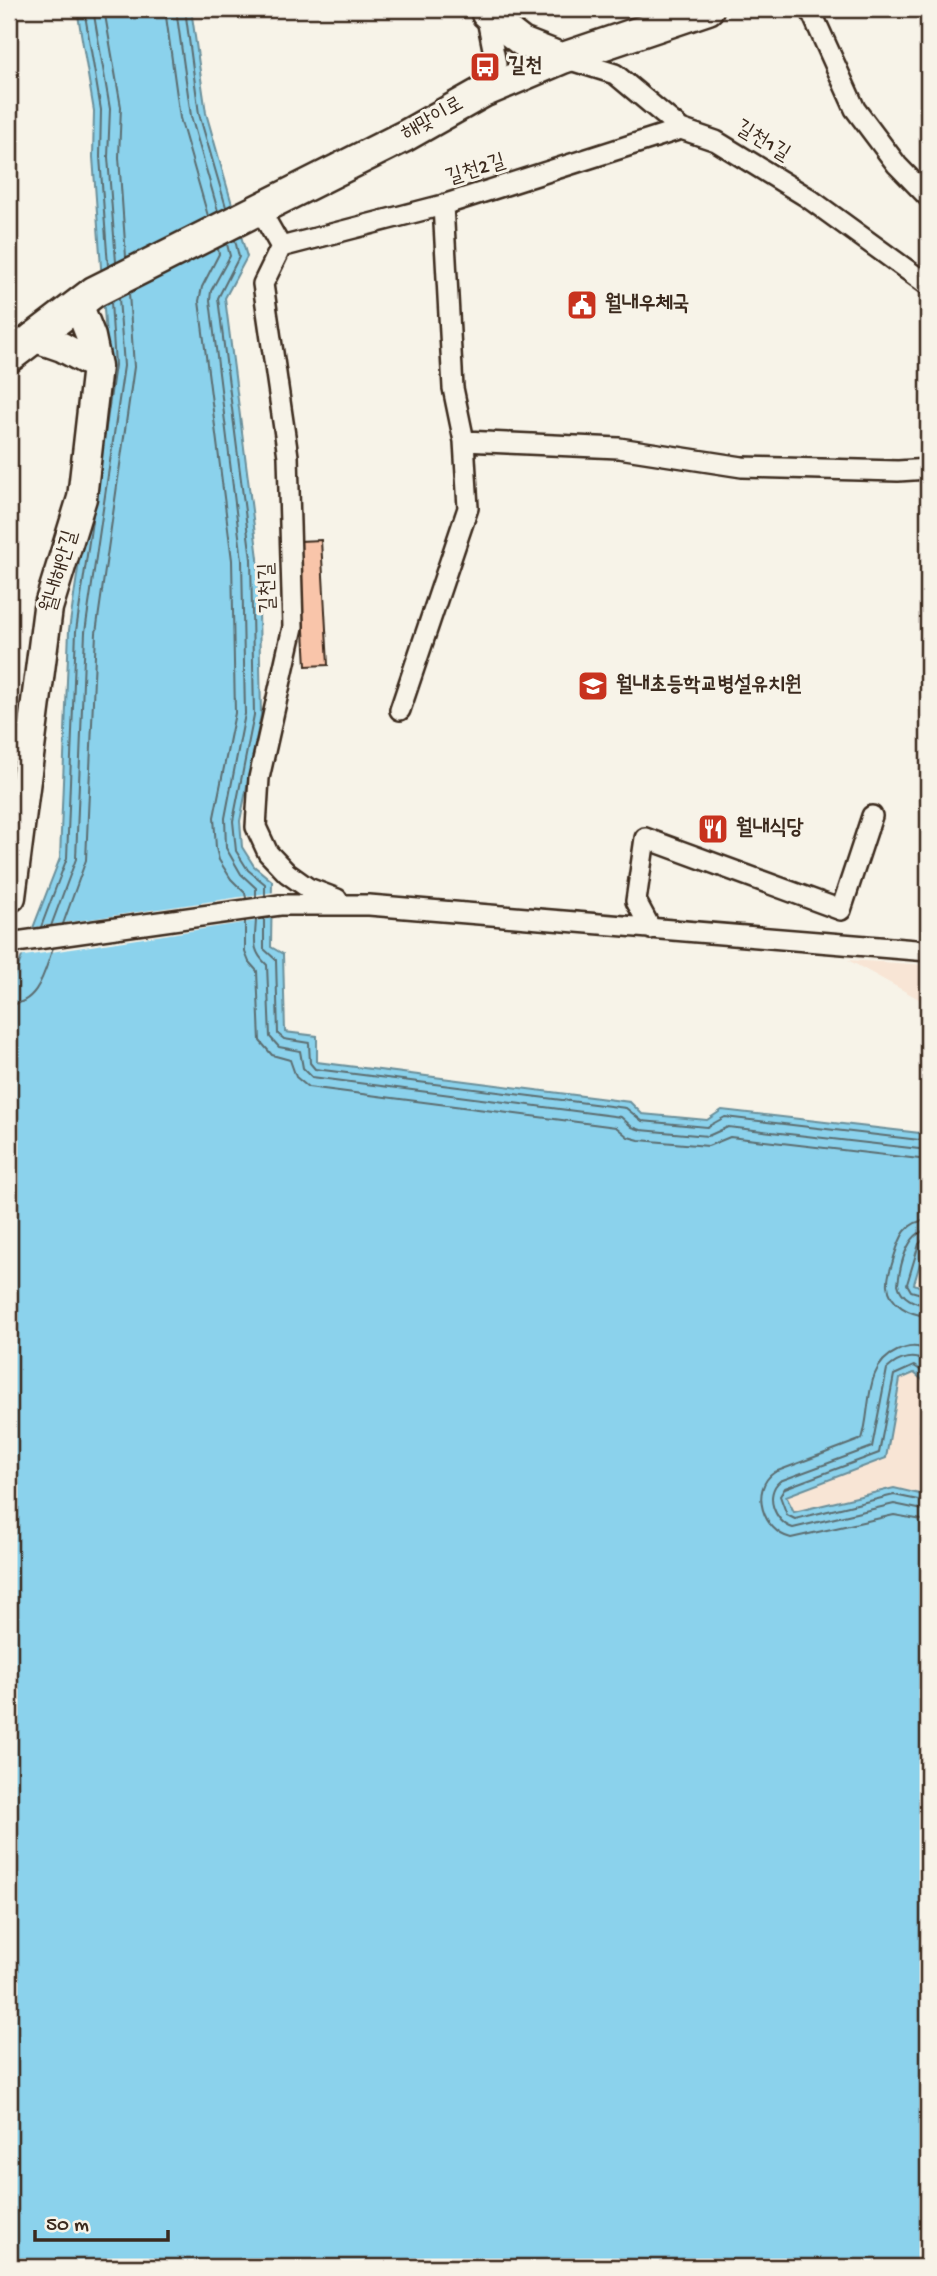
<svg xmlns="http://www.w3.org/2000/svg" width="937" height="2276" font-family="'Gochi Hand','Poor Story',sans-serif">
<rect width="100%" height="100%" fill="#f7f3e8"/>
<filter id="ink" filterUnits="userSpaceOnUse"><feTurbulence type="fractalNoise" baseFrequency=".0143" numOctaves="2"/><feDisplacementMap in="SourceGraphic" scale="14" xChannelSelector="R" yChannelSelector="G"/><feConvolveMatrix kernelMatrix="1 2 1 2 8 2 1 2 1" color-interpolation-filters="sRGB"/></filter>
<g filter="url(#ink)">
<path fill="#f8e5d5" d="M848 960 928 965V1004Z
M914 1372 926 1383 920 1430 928 1432V1496L894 1488 794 1513 786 1495 886 1458 900 1378Z"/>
<path fill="#8bd2ec" stroke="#6b8f9a" stroke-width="2" d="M77 9H191L206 113 247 257 225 298 258 558 261 715 240 821 242 847 254 866 272 881 271 947 283 954 285 1032 317 1036V1062L630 1102 642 1114 707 1120 722 1110 928 1134V1236L914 1284 928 1290V1432L920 1431 926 1383 914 1373 900 1379 886 1458 786 1496 794 1512 894 1488 928 1496V2267H9V979L14 977 60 858 69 630 108 364 93 157 94 111Z"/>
<path fill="#f7f3e8" d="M275 892V918L18 957 29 928Z"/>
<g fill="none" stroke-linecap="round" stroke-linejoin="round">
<path stroke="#5b6d70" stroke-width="2" d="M84 9 101 110 100 157 108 266
M93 9 110 109 108 157 116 262
M104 9 121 107 119 157 126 257
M165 9 180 118 208 216
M176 9 191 116 218 211
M185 9 199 114 226 207
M235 240 239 257 218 298 251 559 254 715 233 821 236 851 248 870 265 884V896
M227 244 230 256 211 291 210 300 242 560 245 714 225 818 226 848 241 874 256 888V897
M218 249 219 254 202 287 199 301 232 560 235 713 214 817 216 848 219 860 231 879 245 893 246 898
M105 434 115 365 111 302
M264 919V949L276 960 278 1034 284 1039 309 1043 310 1063 315 1069 626 1108 642 1121 707 1127 725 1117 928 1141
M256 920C255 941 251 950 267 965L270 1037 279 1047 300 1051 303 1068 312 1077 621 1117 632 1127 641 1130 708 1136 728 1127 928 1150
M245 921V952L249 962 257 971 260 1041 272 1055 290 1060 296 1077 308 1087 616 1127 628 1137 639 1140 708 1146 730 1137 928 1160
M63 924 86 860 96 633 134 367 129 293
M51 926 76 859 85 632 124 366 119 298
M41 927 67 858 76 631 93 514
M9 1005C39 1003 44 972 53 948
M928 1220C905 1221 900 1238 894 1257 892 1266 887 1275 888 1285 889 1305 911 1315 928 1316
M928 1230C907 1232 900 1266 898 1284 901 1298 915 1304 928 1305
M928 1239 923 1240 919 1244 907 1284 911 1291 928 1296
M928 1351C917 1345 908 1346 897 1351 863 1366 872 1408 862 1439L775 1472C749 1489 763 1532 791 1538L894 1515 928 1521
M928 1364C915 1353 899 1358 887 1369L872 1447 780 1481C764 1494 774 1522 793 1528L894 1504 928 1511
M928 1375 914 1366 894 1375 879 1453 785 1488 780 1496 787 1515 795 1519 894 1495 928 1502"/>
</g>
<path fill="#f9c5aa" stroke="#3b2a1e" stroke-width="2" d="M321 540 328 665 306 666 299 541Z"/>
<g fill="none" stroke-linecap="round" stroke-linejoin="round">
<g stroke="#3b2a1e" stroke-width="24">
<path id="street" d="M810 9 855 109 897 165 928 197
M482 11 486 14 496 64 483 92
M564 58 615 74 681 129 716 141 807 197 928 285
M260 210 281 247 263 284 288 456 293 627 259 778 256 827 268 853 287 873 308 888 337 899
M281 247 443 205 681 129
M464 441 619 448 742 467 898 471 928 469
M400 710 468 508 464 441 453 388 443 205
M651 929 636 901 645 838 841 910 872 816
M9 943 280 905H369L928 951"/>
</g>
<g stroke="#3b2a1e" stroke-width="33">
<path id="secondary" d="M486 14 522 42 563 58
M78 304 91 337 97 366
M11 897 48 608 82 498 97 366 62 347 33 337"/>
</g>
<g stroke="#3b2a1e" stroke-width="35">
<path id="primary" d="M9 357 94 292 405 136 483 92 563 58 708 9"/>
</g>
<use href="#street" stroke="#f7f3e8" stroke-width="19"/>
<use href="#secondary" stroke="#f7f3e8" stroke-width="28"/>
<use href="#primary" stroke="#f7f3e8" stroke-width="30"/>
</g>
</g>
<defs>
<g id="bus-square" transform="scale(1.575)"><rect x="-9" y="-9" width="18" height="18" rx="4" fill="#c8321e" stroke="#f7f3e8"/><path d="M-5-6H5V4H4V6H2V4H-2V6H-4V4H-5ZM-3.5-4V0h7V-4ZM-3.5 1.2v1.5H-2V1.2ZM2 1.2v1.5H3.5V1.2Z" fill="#fff"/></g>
<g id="civic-square" transform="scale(1.575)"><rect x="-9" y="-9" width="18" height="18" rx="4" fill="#c8321e" stroke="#f7f3e8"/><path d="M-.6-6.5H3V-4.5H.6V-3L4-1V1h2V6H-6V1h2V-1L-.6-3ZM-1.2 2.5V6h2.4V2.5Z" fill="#fff"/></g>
<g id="school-square" transform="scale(1.575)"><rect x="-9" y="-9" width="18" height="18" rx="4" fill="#c8321e" stroke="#f7f3e8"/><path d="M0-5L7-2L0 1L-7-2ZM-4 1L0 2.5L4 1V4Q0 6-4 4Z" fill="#fff"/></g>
<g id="restaurant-square" transform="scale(1.575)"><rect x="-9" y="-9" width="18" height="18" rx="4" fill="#c8321e" stroke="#f7f3e8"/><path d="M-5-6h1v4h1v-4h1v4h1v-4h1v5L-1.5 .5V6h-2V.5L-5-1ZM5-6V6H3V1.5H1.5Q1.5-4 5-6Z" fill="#fff"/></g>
</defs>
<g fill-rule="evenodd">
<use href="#bus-square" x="485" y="67"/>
<use href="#civic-square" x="582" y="305"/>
<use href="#school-square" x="593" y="686"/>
<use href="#restaurant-square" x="713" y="829"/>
</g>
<g text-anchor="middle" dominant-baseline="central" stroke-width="6" stroke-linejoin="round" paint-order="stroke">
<g font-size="21" font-weight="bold" fill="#3b2a1e" stroke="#f7f3e8" text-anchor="start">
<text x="508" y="67">길천</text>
<text x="605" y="305">월내우체국</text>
<text x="616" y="686">월내초등학교병설유치원</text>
<text x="736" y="829">월내식당</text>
</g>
<g font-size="21" fill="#3b2a1e" stroke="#f7f3e8">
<text transform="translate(433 120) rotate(-29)">해맞이로</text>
<text transform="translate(762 142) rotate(31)">길천1길</text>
<text transform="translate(476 171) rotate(-17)">길천2길</text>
<text transform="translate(61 572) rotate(-74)">월내해안길</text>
<text transform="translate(269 588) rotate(-92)">길천길</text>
</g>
</g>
<rect width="937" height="2276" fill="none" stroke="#f7f3e8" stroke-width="35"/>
<rect x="18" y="18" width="902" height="2241" fill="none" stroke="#3b2a1e" stroke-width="2.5" filter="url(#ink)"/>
<path d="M35 2230v10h133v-10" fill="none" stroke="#3b2a1e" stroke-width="3.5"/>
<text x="46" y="2230" font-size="21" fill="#3b2a1e" stroke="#f7f3e8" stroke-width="5" paint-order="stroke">50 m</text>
</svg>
